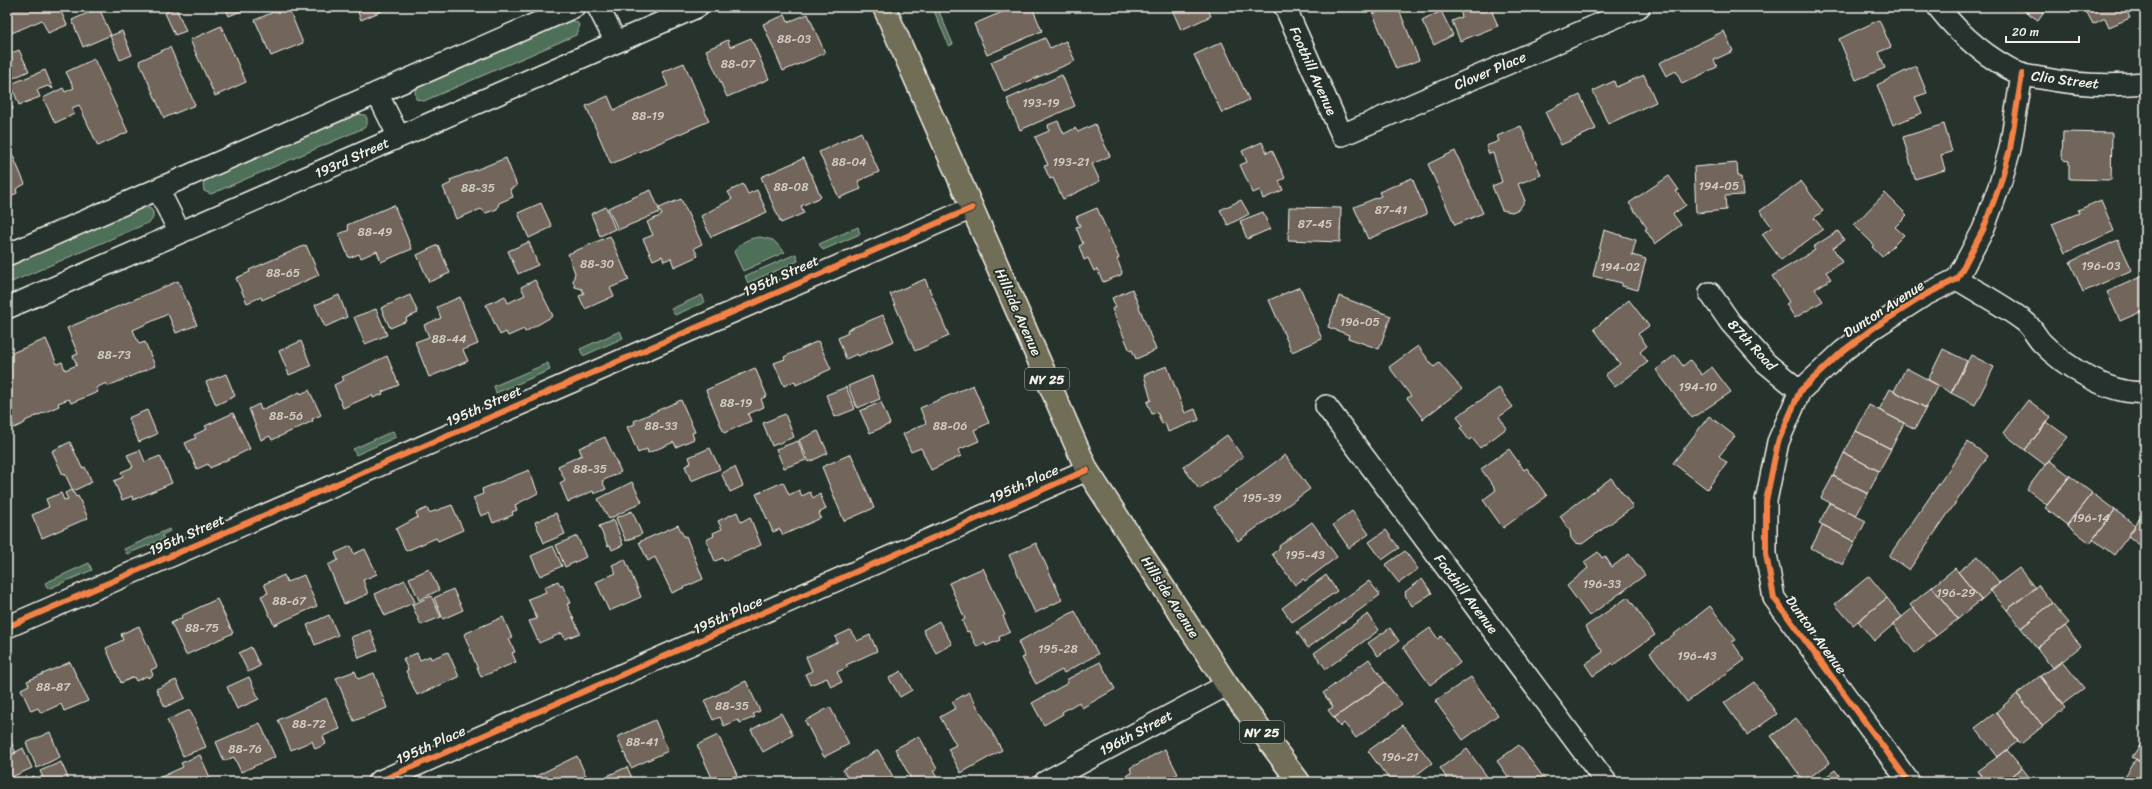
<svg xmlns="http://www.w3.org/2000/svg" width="2152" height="789" font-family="Sriracha,sans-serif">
<rect width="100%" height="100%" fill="#26332d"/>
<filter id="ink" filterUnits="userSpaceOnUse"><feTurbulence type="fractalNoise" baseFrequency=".025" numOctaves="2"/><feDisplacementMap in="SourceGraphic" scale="8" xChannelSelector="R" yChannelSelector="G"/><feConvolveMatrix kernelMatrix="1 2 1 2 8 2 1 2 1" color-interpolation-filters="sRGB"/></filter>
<g filter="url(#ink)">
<path fill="#4f6f58" stroke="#a2b0a0" d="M938 9 953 44 949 46 934 11Z
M569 20 577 22 579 25 578 32 576 35 424 101 416 99 415 90 418 86Z
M357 114 365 115 367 118V125L364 128 211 194 204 191 203 182 205 179Z
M143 207 151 209 153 212V218L150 222 7 284V266Z
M858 227 860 234 823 250 819 244Z
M760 237 773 240 785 252 743 271 734 252C740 242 749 238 760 237Z
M796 254 798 261 748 283 745 276Z
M702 295 705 302 675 315 671 309Z
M620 331 623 338 583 356 580 349Z
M548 363 550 370 496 393 494 386Z
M393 431 396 437 356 455 353 449Z
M169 529 170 531 162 535 164 539 127 554 124 549Z
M89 563 92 570 48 589 45 583Z"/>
<path fill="#71655c" stroke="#f4f1e8" d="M7 7H59L67 25 48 33 42 20 7 35Z
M225 7H251L229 16Z
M285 7H288L303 43 271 56 255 20Z
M356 7H391L361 20Z
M1014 7H1032L1042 31 987 55 974 24Z
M1171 7H1207L1211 16 1181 30Z
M1389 7H1398L1419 60 1396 69 1373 14Z
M1459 7H1490L1498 26 1460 41 1452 21 1462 17Z
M2019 7H2047L2038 20Z
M2084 7H2125L2130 18 2109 27 2105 18 2093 24Z
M99 8 111 35 83 47 72 20Z
M176 8 186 31 175 35 165 13Z
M1441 11 1453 35 1434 45 1422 21Z
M808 14 825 53 783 71 763 24 785 15 788 22Z
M1879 20 1891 47 1879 52 1885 68 1856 80 1839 39Z
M221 26 246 82 215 96 190 40Z
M122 31 132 55 120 60 110 36Z
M1724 31 1733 51 1714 60 1717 67 1682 84 1676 71 1666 76 1659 63Z
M751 38 769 79 727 97 706 50 728 40 730 47Z
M1045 38 1050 48 1066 41 1075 61 1004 92 991 62Z
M1222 42 1249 100 1222 113 1194 55Z
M170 47 195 105 164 118 139 61Z
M19 50 29 71 9 80 7 76V55Z
M94 59 128 132 98 146 79 105 72 108 74 114 55 123 43 98 63 88 65 92 74 88 66 72Z
M684 63 709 121 611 164 586 106 608 96 614 110 668 86 662 72Z
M1916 66 1927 93 1915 97 1922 113 1893 125 1877 85Z
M45 70 53 89 48 86 37 90 40 97 19 105 11 84Z
M1062 75 1075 106 1020 130 1007 99Z
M1644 75 1656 102 1608 124 1593 91 1614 81 1616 87Z
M7 95 13 109 7 112Z
M1580 95 1596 129 1561 145 1545 112Z
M1058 121 1064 134 1075 128 1078 132 1095 124 1110 156 1092 164 1100 181 1063 199 1053 178 1050 179 1044 166 1048 165 1035 137 1049 131 1048 125Z
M1944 124 1952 152 1941 155 1945 170 1915 179 1903 137Z
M1521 126 1541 175 1518 184 1525 201 1519 209 1512 212 1502 210 1492 186 1502 182 1493 153 1489 154 1486 146 1499 141 1497 136Z
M861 132 879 172 858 181 861 189 839 198 819 152Z
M2063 132 2112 133 2111 180 2069 179V161L2062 160Z
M7 142 25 184 16 189 17 193 7 198Z
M1262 142 1267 153 1272 150 1285 178 1279 181 1283 190 1263 199 1260 190 1253 193 1240 165 1247 162 1242 151Z
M1455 151 1483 213 1455 225 1428 164Z
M506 158 517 186 510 189 513 197 499 203 497 209 486 213 481 209 456 219 443 187 451 183 450 180Z
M804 158 821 197 801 206 804 213 781 223 761 177Z
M1737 163 1738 177H1741L1743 195 1725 196 1726 210 1696 213 1694 167Z
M1669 176 1679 190 1676 191 1686 205 1673 214 1681 225 1655 244 1645 229 1647 228 1629 203Z
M1412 178 1427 214 1368 239 1354 207 1381 196 1379 192Z
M1801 181 1823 211 1814 218 1823 229 1781 260 1762 234 1772 227 1760 211Z
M743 184 748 194 757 190 767 212 711 237 701 216 732 199 728 192Z
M651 190 660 212 618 230 608 208Z
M1885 193 1907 215 1895 227 1904 235 1882 257 1872 247 1874 245 1854 225Z
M681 199 702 244 694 248 698 256 674 267 671 258 664 261 662 256 653 260 643 239 653 235 647 222 662 215 659 208Z
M1241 200 1249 214 1228 225 1220 210Z
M2101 200 2114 231 2065 253 2052 224 2079 213 2078 210Z
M541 203 552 227 529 238 518 213Z
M394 205 412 249 381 262 377 251 361 258 359 254 349 258 339 234 349 230 347 225Z
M606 207 615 229 600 236 591 214Z
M1289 207 1341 208 1340 242 1288 240Z
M1097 208 1119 258 1117 259 1122 272 1121 275 1103 282 1097 269 1094 271 1088 258 1084 260 1079 246 1083 244 1076 227 1080 226 1076 217Z
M1263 212 1270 229 1247 239 1240 221Z
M1604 230 1636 240 1632 255 1646 259 1638 290 1622 286V283L1593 276Z
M1838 231 1844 240 1833 248 1842 262 1826 272 1831 279 1815 289 1823 301 1795 318 1786 304 1789 302 1772 276 1815 250 1813 247Z
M610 236 629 280 610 288 614 296 585 309 579 296 584 294 582 289 575 287 573 281 575 273 568 254Z
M2118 240 2132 270 2083 292 2070 262Z
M529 242 538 265 518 274 508 251Z
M306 245 319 275 262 300 261 297 247 303 236 278 250 272 249 270Z
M438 245 450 273 429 282 417 255Z
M2145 275V310L2120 321 2107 292Z
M925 279 949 336 915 351 890 294Z
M535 280 553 316 525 332 524 329 508 336 506 332 500 335 486 305 505 296 508 303 525 295 521 287Z
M178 281 197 325 176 333 168 314 133 330 139 344 145 342 155 366 108 386 106 383 96 388 98 392 71 403 69 399 58 403 59 406 25 421V423L14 428 7 410V355L46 339 57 364 62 362 65 370 77 365 73 356 78 354 67 328Z
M1300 287 1322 339 1292 352 1269 300Z
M1132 289 1156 350 1136 359 1132 350 1130 351 1112 309 1116 307 1112 298Z
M339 295 347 317 325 327 315 305Z
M410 295 418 313 406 318 407 321 390 328 381 308Z
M1339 296 1391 316 1379 349 1348 338 1349 335 1328 327Z
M460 297 478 344 463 350 468 361 429 377 415 342 429 337 424 325 441 318 437 307Z
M1629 300 1649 326 1638 334 1647 346 1640 352 1648 362 1615 387 1605 375 1620 364 1594 329Z
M376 309 387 335 365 344 354 317Z
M883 315 894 341 858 356 857 354 846 359 838 338 848 333 847 330Z
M301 341 311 366 289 375 279 351Z
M818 341 831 369 796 385 795 381 784 386 774 363 785 359 784 357Z
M1418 346 1434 367 1439 363 1462 389 1423 419 1407 398 1411 396 1389 367Z
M1943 349 1967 361 1951 393 1928 380Z
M1675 355 1683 366 1690 360 1702 375 1712 367 1731 392 1692 418 1656 370Z
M1971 355 1994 367 1975 405 1951 393Z
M387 356 399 385 382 392 383 394 373 398 372 395 343 408 334 385 344 380 342 377Z
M1167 366 1185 413 1195 409 1199 420 1168 432 1165 423 1162 424 1157 412 1152 414 1147 402 1151 400 1144 375Z
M755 368 767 396 761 399 764 407 748 414 751 421 724 433 706 390Z
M1906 368 1938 385 1926 408 1894 391Z
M226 374 235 396 216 405 206 382Z
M872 376 880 399 857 408 848 386Z
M973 385 989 423 974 430 979 441 958 450 961 456 931 470 921 448 911 452 903 434 926 423 920 408Z
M846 387 855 409 835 417 826 395Z
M1499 388 1513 407 1499 417 1507 428 1480 448 1472 438 1469 440 1460 428 1463 426 1457 416Z
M1890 389 1926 408 1915 429 1879 410Z
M309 390 321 415 312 419 313 421 272 440 270 436 261 440 249 409 259 404 261 410 300 392 301 394Z
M681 400 695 432 692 433 694 439 676 447 674 442 648 453 647 449 638 453 627 427 635 424 634 421Z
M2028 400 2051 417 2025 450 2003 433Z
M881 402 890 424 870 433 860 411Z
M1869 405 1904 423 1891 449 1856 431Z
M147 410 157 434 139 442 128 418Z
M233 413 250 449 210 468 208 464 197 469 185 443 196 438 194 435 207 429 205 426Z
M785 414 794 437 772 446 763 423Z
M1709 416 1735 436 1719 456 1727 463 1707 489 1673 463Z
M2047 422 2068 437 2045 465 2025 450Z
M818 431 828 453 809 462 799 440Z
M1856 431 1891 449 1879 471 1844 453Z
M1227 435 1243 457 1199 489 1183 467Z
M605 437 621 472 602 481 606 489 594 494 593 491 568 502 560 483 565 480 558 466 582 455 579 448Z
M798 441 806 460 784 468 776 449Z
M70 442 82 468 85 467 92 482 73 491 65 474 63 475 52 451Z
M1968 442 1988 456 1909 570 1889 556Z
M710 448 720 469 691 481 685 466 691 463 689 457Z
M1509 449 1524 470 1527 468 1547 496 1503 528 1483 500 1496 490 1481 469Z
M140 450 145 462 160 456 172 483 133 500 132 496 122 500 114 481 123 477 121 472 133 467 127 455Z
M1844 453 1879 471 1868 494 1833 476Z
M851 454 874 508 844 521 822 467Z
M1285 455 1310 489 1238 541 1214 507Z
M2049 460 2070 476 2047 505 2027 489Z
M735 467 743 486 730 492 721 473Z
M529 470 538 493 515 505 517 510 512 512 513 515 493 523 489 513 481 516 473 498 483 494 482 489Z
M1833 476 1868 494 1856 516 1821 498Z
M2070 476 2092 493 2067 525 2045 508Z
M1611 478 1633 507 1582 544 1575 543 1571 538 1570 531 1560 516Z
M632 482 642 502 609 519 598 499Z
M783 482 789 495 799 490 802 496 810 492 813 498 820 494 826 509 819 513 821 518 783 535 780 529 773 532 756 494Z
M72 490 76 497 78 496 88 518 42 538 32 515 49 507 46 499 61 493 64 500 68 499 65 493Z
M2092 493 2115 510 2090 543 2067 525Z
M1830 503 1866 521 1855 542 1819 523Z
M452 505 463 530 438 541 436 538 406 551 396 529 418 517 416 513 427 508 429 513Z
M2115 510 2136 526 2114 555 2093 539Z
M632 511 642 534 626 541 616 518Z
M1352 511 1369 534 1349 548 1333 525Z
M737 512 741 522 750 517 761 545 724 561 723 558 715 561 706 540 714 536 713 533 722 529 718 521Z
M556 513 565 534 544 543 535 522Z
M2143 513 2145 514V549L2128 536Z
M614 520 623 545 612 550 610 545 608 546 599 526Z
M1312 522 1337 557 1305 581 1303 579 1295 585 1272 554 1280 548 1279 546Z
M678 525 684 537 686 536 703 579 672 593 655 557 648 561 639 542Z
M1823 525 1855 542 1843 565 1811 548Z
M1386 530 1399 548 1382 560 1369 542Z
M577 536 586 557 565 567 556 545Z
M1036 543 1062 600 1035 613 1009 555Z
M351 546 354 554 365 549 377 574 363 580 368 594 344 604 328 565 338 560 335 553Z
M553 546 562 566 540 576 531 556Z
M1405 551 1418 569 1399 583 1385 565Z
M1598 552 1602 558 1605 556 1612 567 1629 554 1645 575 1589 616 1567 586 1588 568 1584 562Z
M1978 556 2000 583 1981 600 1958 572Z
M625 559 641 597 609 611 596 582 616 573 612 565Z
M983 568 1005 615 1003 616 1010 632 999 637 1000 640 986 646 985 643 977 647 969 631 967 632 962 621 965 619 949 583Z
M1955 568 1981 600 1958 619 1932 587Z
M2019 568 2035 588 2007 610 1990 590Z
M429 569 439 590 419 600 409 578Z
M284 575 287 582 304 575 317 606 274 625 261 596 268 593 264 584Z
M1326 575 1337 591 1292 622 1282 608Z
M1869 576 1887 598 1853 625 1835 604Z
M1422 579 1432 593 1412 606 1405 595 1406 594 1405 592Z
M405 580 415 602 385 616 375 594Z
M558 581 560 586 562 585 571 603 567 604 580 633 565 639 562 633 539 643 529 621 537 619 528 599 546 592 544 587Z
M1369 581 1380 595 1308 648 1297 632Z
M2038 585 2052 603 2021 628 2007 610Z
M1932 587 1958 619 1936 636 1910 605Z
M453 589 463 610 443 619 434 598Z
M431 596 441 617 421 625 412 605Z
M1628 597 1655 635 1613 665 1612 663 1593 676 1585 664 1603 652 1585 627Z
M1887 598 1902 617 1874 641 1858 621Z
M217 599 233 633 186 655 171 623 182 618 181 616Z
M2052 603 2069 623 2037 648 2021 628Z
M1710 606 1736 640 1732 642 1745 660 1687 702 1650 653Z
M1913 608 1936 636 1915 653 1893 624Z
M1075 611 1098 654 1064 673 1062 670 1036 684 1022 658 1025 657 1018 642Z
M1368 614 1379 630 1326 669 1314 653Z
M329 615 338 635 315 645 307 625Z
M503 617 512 638 509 639 515 652 512 653 516 662 481 677 464 634Z
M939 621 952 644 936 653 923 630Z
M139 626 157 667 151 670 153 675 148 678 147 676 136 681 134 677 121 683 106 648 123 640 121 634Z
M2065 626 2081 646 2053 669 2037 648Z
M1390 628 1399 641 1378 656 1368 643Z
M1430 628 1438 639 1441 636 1460 663 1430 685 1403 647Z
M370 630 378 650 359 658 351 637Z
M850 630 857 641 870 635 877 651 846 665 848 667 837 672 842 682 831 687 827 678 810 685 805 674 812 671 806 657 838 642 835 637Z
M251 647 260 666 248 672 239 653Z
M448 652 459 677 417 695 406 671 408 670 403 659 417 653 420 660 430 656 431 659Z
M1369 659 1385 682 1334 718 1328 710 1333 707 1323 693Z
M2062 661 2084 688 2063 704 2040 676Z
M70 662 88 701 64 711 61 704 41 713 38 708 31 711 21 689 29 685 27 681Z
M1100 662 1115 689 1082 708 1079 702 1062 712 1063 714 1044 725 1032 703 1068 683 1066 680Z
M355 671 358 679 374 673 387 708 354 721 336 678Z
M901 671 912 690 900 697 889 678Z
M2040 676 2065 708 2043 726 2017 694Z
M249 677 259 699 237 709 227 687Z
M1471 677 1498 715 1463 740 1435 701Z
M176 680 185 698 165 707 156 689Z
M746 681 760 711 753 714 755 717 740 723 738 720 724 726 720 717 713 720 704 701Z
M1385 682 1402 704 1356 738 1344 723 1340 727 1334 718Z
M1754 682 1777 714 1747 735 1724 703Z
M969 692 1002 750 961 773 948 749 956 745 940 717 956 708 952 702Z
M2017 694 2043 726 2021 744 1996 712Z
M326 698 340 729 323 736 326 744 315 749 312 741 291 750 278 720Z
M830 707 849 744 824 757 805 721Z
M190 710 206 747 183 756 167 720Z
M1996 712 2018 741 1998 757 1975 728Z
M781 713 793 735 763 752 751 730Z
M1796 718 1830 763 1804 781 1771 736Z
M655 720 668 751 631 768 617 737Z
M260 723 275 757 241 772 234 757 224 761 216 742Z
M1403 725 1432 763 1407 782H1391L1368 751Z
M50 732 60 757 37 768 26 743Z
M7 733 16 753 7 757Z
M718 735 737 775 723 782H714L697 745Z
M919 736 937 769 933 771 938 779 933 782H913L895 749Z
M2145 738V765L2132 757Z
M1519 745 1547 782H1512L1497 761Z
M23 748 32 768 7 779V757Z
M1165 749 1178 774 1163 782 1162 780 1158 782H1125L1122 778 1132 773 1130 768Z
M1467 749 1491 782H1449L1440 768Z
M878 750 896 782H850L843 770Z
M2007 750 2022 768 2005 782H1986L1978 771Z
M200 755 212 782H150L183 767 181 763Z
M577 756 588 780 583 782H536L534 777Z
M2136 759 2145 765V782H2124L2122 781Z
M61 762 70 782H45L40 771Z
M627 767 634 782H612L609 775Z
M2022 768 2033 782H2005Z
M1835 770 1844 782H1819Z
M832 775 836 782H819Z
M34 776 37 782H22Z
M1184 776 1188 782H1173Z"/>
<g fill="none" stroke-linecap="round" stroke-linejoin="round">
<g stroke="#f4f1e8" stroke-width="24">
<path id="minor" d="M598 7 616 42
M1285 7 1342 135 1639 7
M1938 7C1960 35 1988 59 2020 74 2027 76 2035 77 2041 78 2075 85 2111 86 2145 83
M377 93 399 137
M158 189 180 233
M7 255 574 7
M1957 279C1979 293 2003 305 2024 321 2031 326 2035 335 2041 342 2064 366 2111 396 2145 392
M1710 293 1730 322 1766 363 1800 391
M7 308 697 7
M1326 406 1606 782
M7 627 972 208
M378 782 1087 470
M1045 782 1227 685
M1909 782 1774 598 1766 554V501L1778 442 1800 391 1843 351 1872 329 1925 295 1957 279 1983 230 2000 184 2010 149 2022 74"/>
</g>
<g stroke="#f4f1e8" stroke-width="25">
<path id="primary" d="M884 7 1087 470 1227 685 1299 782"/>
</g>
<use href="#minor" stroke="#26332d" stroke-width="21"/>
<use href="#primary" stroke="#716e59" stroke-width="22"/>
<g stroke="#26332d" stroke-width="8">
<path id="cycleway" d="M7 627 972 208
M378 782 1087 470
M1909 782 1774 598 1766 554V501L1778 442 1800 391 1843 351 1872 329 1925 295 1957 279 1983 230 2000 184 2010 149 2022 74"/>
</g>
<use href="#cycleway" stroke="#f48246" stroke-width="6"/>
</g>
</g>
<g text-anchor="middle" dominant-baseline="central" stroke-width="4" stroke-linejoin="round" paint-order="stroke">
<g font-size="12" fill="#d3cec5">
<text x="794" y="39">88-03</text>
<text x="738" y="64">88-07</text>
<text x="1041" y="103">193-19</text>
<text x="648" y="116">88-19</text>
<text x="849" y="162">88-04</text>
<text x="1071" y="162">193-21</text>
<text x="1719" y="186">194-05</text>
<text x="791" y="187">88-08</text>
<text x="478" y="188">88-35</text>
<text x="1391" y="210">87-41</text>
<text x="1315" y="224">87-45</text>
<text x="375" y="232">88-49</text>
<text x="597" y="264">88-30</text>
<text x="2101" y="266">196-03</text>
<text x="1620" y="267">194-02</text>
<text x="283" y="273">88-65</text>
<text x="1360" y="322">196-05</text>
<text x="449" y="339">88-44</text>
<text x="114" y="355">88-73</text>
<text x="1698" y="387">194-10</text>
<text x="736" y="403">88-19</text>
<text x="286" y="416">88-56</text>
<text x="661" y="426">88-33</text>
<text x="950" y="426">88-06</text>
<text x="590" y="469">88-35</text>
<text x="1262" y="498">195-39</text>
<text x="2091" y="518">196-14</text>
<text x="1305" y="555">195-43</text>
<text x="1602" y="584">196-33</text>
<text x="1956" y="593">196-29</text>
<text x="289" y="601">88-67</text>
<text x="202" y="628">88-75</text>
<text x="1058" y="649">195-28</text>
<text x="1697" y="656">196-43</text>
<text x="53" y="687">88-87</text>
<text x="732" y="706">88-35</text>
<text x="309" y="724">88-72</text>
<text x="642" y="742">88-41</text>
<text x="245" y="749">88-76</text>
<text x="1400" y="757">196-21</text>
</g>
<g fill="#26332d" stroke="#b6b8b0" stroke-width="1">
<rect x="1025" y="368" width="44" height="22" rx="3"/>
<rect x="1240" y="721" width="44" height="22" rx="3"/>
</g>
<g font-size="13" font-weight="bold" fill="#f4f1e8">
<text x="1047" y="379">NY 25</text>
<text x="1262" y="732">NY 25</text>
</g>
<g font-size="14" fill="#f4f1e8" stroke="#26332d">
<text transform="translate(1313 71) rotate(66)">Foothill Avenue</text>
<text transform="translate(1490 71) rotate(-23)">Clover Place</text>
<text transform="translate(2065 80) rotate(7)">Clio Street</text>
<text transform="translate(352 158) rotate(-24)">193rd Street</text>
<text transform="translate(781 276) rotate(-24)">195th Street</text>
<text transform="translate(1884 309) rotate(-33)">Dunton Avenue</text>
<text transform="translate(1018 312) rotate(66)">Hillside Avenue</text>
<text transform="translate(1752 345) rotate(47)">87th Road</text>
<text transform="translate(484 406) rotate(-24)">195th Street</text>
<text transform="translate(1024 484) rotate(-24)">195th Place</text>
<text transform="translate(187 535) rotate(-24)">195th Street</text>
<text transform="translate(1466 594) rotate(53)">Foothill Avenue</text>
<text transform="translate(1170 597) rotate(57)">Hillside Avenue</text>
<text transform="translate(728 615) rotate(-24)">195th Place</text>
<text transform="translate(1816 635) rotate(54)">Dunton Avenue</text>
<text transform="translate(1136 733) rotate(-28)">196th Street</text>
<text transform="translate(431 745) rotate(-24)">195th Place</text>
</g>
</g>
<rect width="2152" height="789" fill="none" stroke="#26332d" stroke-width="24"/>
<rect x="12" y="12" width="2128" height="765" fill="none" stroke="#f4f1e8" stroke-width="1.5" filter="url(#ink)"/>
<path d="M2006 36v6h73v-6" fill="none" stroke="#f4f1e8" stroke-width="2"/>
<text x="2012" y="36" font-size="12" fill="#f4f1e8" stroke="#26332d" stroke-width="3" paint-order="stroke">20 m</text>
</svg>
